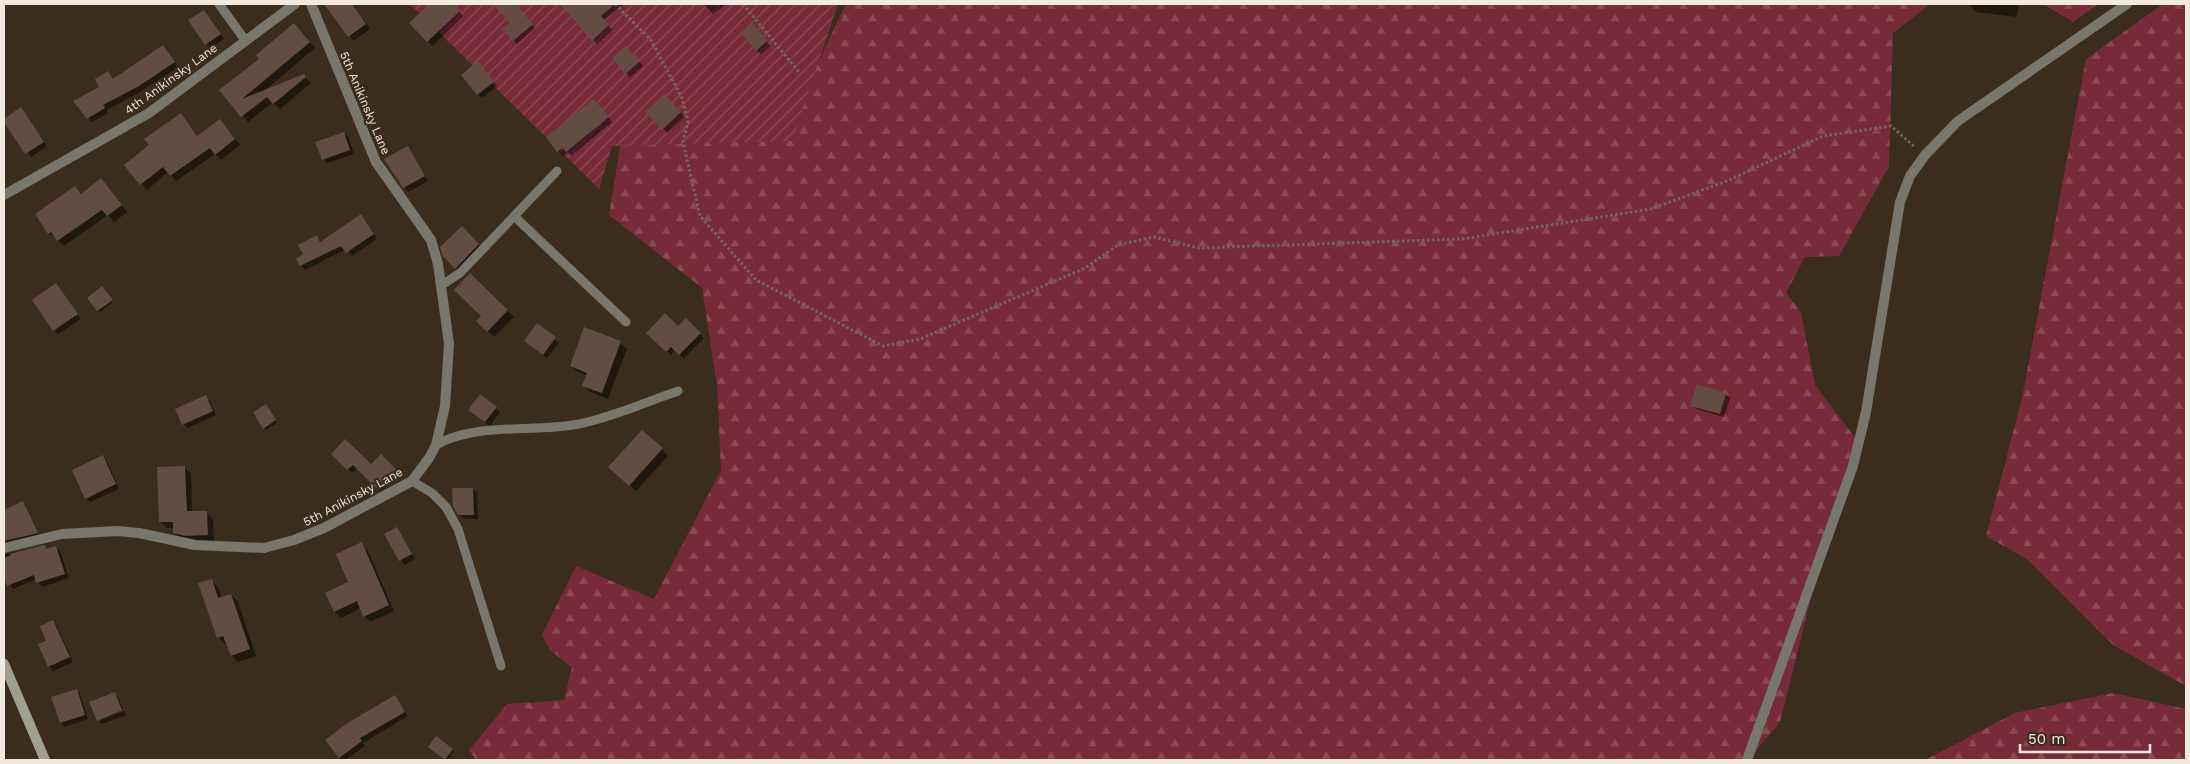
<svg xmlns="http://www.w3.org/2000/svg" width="2190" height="764" font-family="'Work Sans',sans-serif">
<defs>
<pattern id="forest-firs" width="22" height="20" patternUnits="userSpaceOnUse" patternTransform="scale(1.25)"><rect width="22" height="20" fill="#772b3a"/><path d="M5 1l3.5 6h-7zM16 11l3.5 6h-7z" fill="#8b4a56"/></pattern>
<pattern id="garden-furrows" width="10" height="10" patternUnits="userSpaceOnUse" patternTransform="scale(1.25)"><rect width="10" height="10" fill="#772b3a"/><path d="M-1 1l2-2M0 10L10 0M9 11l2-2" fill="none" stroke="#8b4a56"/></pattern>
</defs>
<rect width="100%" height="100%" fill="#3a2d1c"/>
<path fill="url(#forest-firs)" d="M846 4H1930L1893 33 1889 166 1839 256 1805 257 1786 293 1801 312 1815 385 1859 443 1829 525 1780 722 1748 760H476L469 750 507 704 564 700 572 667 551 651 542 635 576 566 654 599 721 470 717 385 702 288 609 215 624 122H790Z
M2043 4H2098L2073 22Z
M2163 4H2186V686L2113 645 2028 560 1986 536 2022 398 2086 59Z
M2113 693 2186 709V760H1925L2015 713Z"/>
<path fill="url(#garden-furrows)" d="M410 4H838L792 141 612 146 599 189Z"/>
<path fill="#0007" d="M326 4H352L370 29 353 41Z
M431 4H452L463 16 432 46 411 23Z
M495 4H516L535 28 517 44 513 40 512 23Z
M561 4H624L604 20 612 30 597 44Z
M704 4H726L713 14Z
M1969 4H2019L2017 17 1976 12Z
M208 15 224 39 210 48 190 21Z
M756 29 770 46 761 54 756 50Z
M300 30 315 48 264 91 304 76 311 83 280 109 273 102 248 122 221 91Z
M163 47 178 67 143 90 107 110 108 113 92 122 88 118 108 72 114 80Z
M630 51 643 66 630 77 626 73Z
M482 67 497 86 482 98 478 94Z
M664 95 685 117 667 133 647 112Z
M598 105 612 122 571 156 568 152 563 156 547 137Z
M20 109 47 146 31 157 4 120Z
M181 115 198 137 225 126 240 145 221 160 215 154 176 181 168 172 147 190 126 165 150 146Z
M344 133 348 137 354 154 327 163 323 159Z
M408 147 428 181 408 192 404 187Z
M101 180 127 212 114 222 108 215 64 246 49 233 75 187 82 194Z
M365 220 377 239 352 256 346 249 305 270 301 266 297 259 304 254 317 237 322 243Z
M462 228 482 249 460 272 444 255Z
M470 275 514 317 494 337 478 321 483 316Z
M60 289 81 319 58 334 54 330Z
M104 289 113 302 100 312 89 298Z
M686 320 704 338 684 358 675 350 671 355 647 333 678 328Z
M538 325 559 343 547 358 530 345Z
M620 343 627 349 608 399 590 392 584 385 587 376 578 372 571 366Z
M1726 394 1730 398 1724 417 1696 409 1692 405Z
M205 397 210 401 216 415 188 428 183 424Z
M267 407 277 423 266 430 264 428Z
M496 408 500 412 490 426 474 414Z
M662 449 668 456 636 491 616 474Z
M332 454 371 465 381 455 399 474 381 491 357 468 352 473Z
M102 457 107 461 119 489 90 502 86 498Z
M185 468 191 474 192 512H206L213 519 214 542 181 540 175 533V528H167L160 522Z
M473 489 477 493 478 519H463L459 515Z
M23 502 26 506H24L39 537 4 548V511Z
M396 528 415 559 404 565 385 534Z
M362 544 367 549 394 611 370 622 364 616 361 608 341 618 335 612 326 594 350 582Z
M44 547 47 550 56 547 60 551 69 578 42 587 36 579 13 589 4 574V555Z
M211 580 218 587 222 598 231 595 238 602 256 656 238 662 232 656 227 643 225 644 218 637Z
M53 622 57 626 73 662 53 671 49 666 48 641Z
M76 690 80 694 88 719 65 727 61 722Z
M114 693 118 697 123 709 98 719Z
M395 697 408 716 363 743 365 746 345 760H342L339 757Z
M124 711 126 715 102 724 99 721Z
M431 748 452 750 454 751 447 760Z"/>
<path fill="#634d43" d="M324 4H352L366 24 348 37Z
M429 4H453L460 11 427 42 409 23Z
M493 4H516L533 24 513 41 502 29 510 23Z
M560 4H615L601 16 609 25 592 41Z
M204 10 221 34 205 45 188 20Z
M294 23 310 42 242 99 304 74 306 77 273 104 267 97 241 117 219 90 259 59 256 55Z
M752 23 767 41 756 51 741 33Z
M163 45 175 62 139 86 103 105 105 108 87 119 73 101 99 87 95 79 108 71 113 79Z
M626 46 640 61 625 74 612 58Z
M478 61 494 82 477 95 461 75Z
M664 94 681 112 662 130 645 112Z
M594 99 609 117 566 152 563 148 557 152 546 137Z
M21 107 44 142 25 154 4 122V119Z
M181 113 197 136 220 119 235 139 215 155 210 148 170 176 163 167 140 185 124 165 149 145 144 139Z
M344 132 350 150 322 160 315 142Z
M408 146 425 176 403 188 384 159Z
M101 178 122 205 107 216 102 210 57 241 51 232 48 234 35 214 75 186 81 194Z
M361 214 374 234 346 253 341 246 300 266 296 259 303 254 298 245 317 235 320 242Z
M462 226 479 244 455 269 443 256 440 247Z
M470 273 508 310 487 332 476 321 481 316 454 290Z
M56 283 78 314 53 331 32 300Z
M102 286 113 300 97 311 87 298Z
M665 313 678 326 686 318 701 333 679 355 671 347 666 352 646 333Z
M537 323 556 337 543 355 524 341Z
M584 327 621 341 602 393 582 386 587 373 570 366Z
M1697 384 1726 393 1720 414 1690 406Z
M480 394 497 407 485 422 468 410Z
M206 395 213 411 182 425 175 409Z
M266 404 276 420 263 429 253 412Z
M642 430 663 448 629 486 608 467Z
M345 439 371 464 381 454 396 469 376 488 353 465 347 470 331 454Z
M103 455 116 484 85 499 72 470Z
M185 466 187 511H207L208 535 186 536 173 533V522H159L157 467Z
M452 488H473L474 515H458L453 506Z
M23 501 38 533 4 541V510Z
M397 527 412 554 399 561 384 534Z
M362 542 389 605 363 617 357 601 334 612 325 593 348 582 336 554Z
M44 545 46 549 56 546 65 574 36 583 34 575 7 586 4 577V558L11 555 10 554Z
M212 579 218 598 231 594 250 649 231 656 223 636 217 638 198 583Z
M53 620 70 657 48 667 38 644 46 641 40 626Z
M77 689 85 715 60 723 51 697Z
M115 692 122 710 97 721 89 702Z
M395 695 405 712 360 738 362 741 339 758 325 740 349 722Z
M436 736 453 749 445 760 428 747Z"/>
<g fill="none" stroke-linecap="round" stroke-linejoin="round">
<path stroke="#716657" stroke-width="3" stroke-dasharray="2.5 2.5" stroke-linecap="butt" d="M615 4 651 40 682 98 688 122 683 142 700 216 756 280 883 346 920 339 1085 268 1118 245 1154 237 1199 248 1462 239 1651 209 1727 181 1823 136 1891 126 1915 147
M743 4 799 72"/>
<path stroke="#77776d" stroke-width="9" d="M219 4 245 40
M515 217 626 322
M442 285 460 273 557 171
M436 445C475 422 534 433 579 424 613 417 646 402 678 391
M412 481 432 493 446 507 458 529 501 666"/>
<path stroke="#77776d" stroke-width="10" d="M4 195 149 113 295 4
M4 548 62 534 117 531 139 533 195 545 264 548 294 540 324 528 412 481 429 458 436 445 445 406 449 344 438 264 431 240 376 162 311 4
M1747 760 1853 466 1866 412 1900 202 1910 176 1925 155 1958 121 2127 4"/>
<path stroke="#a0a08f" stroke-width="10" d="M4 664 45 760"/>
</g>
<g text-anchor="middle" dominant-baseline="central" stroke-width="4.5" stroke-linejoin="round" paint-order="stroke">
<g font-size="12" fill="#f2eadf" stroke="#3a2d1c">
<text transform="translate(171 79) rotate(-36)">4th Anikinsky Lane</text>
<text transform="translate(365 103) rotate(67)">5th Anikinsky Lane</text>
<text transform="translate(353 497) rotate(-28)">5th Anikinsky Lane</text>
</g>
</g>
<rect width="2190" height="764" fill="none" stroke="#f2eadf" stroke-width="10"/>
<path d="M2020 744v8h130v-8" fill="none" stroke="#f2eadf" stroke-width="2.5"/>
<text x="2028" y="744" font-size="15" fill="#f2eadf" stroke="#3a2d1c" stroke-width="4" paint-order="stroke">50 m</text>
</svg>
